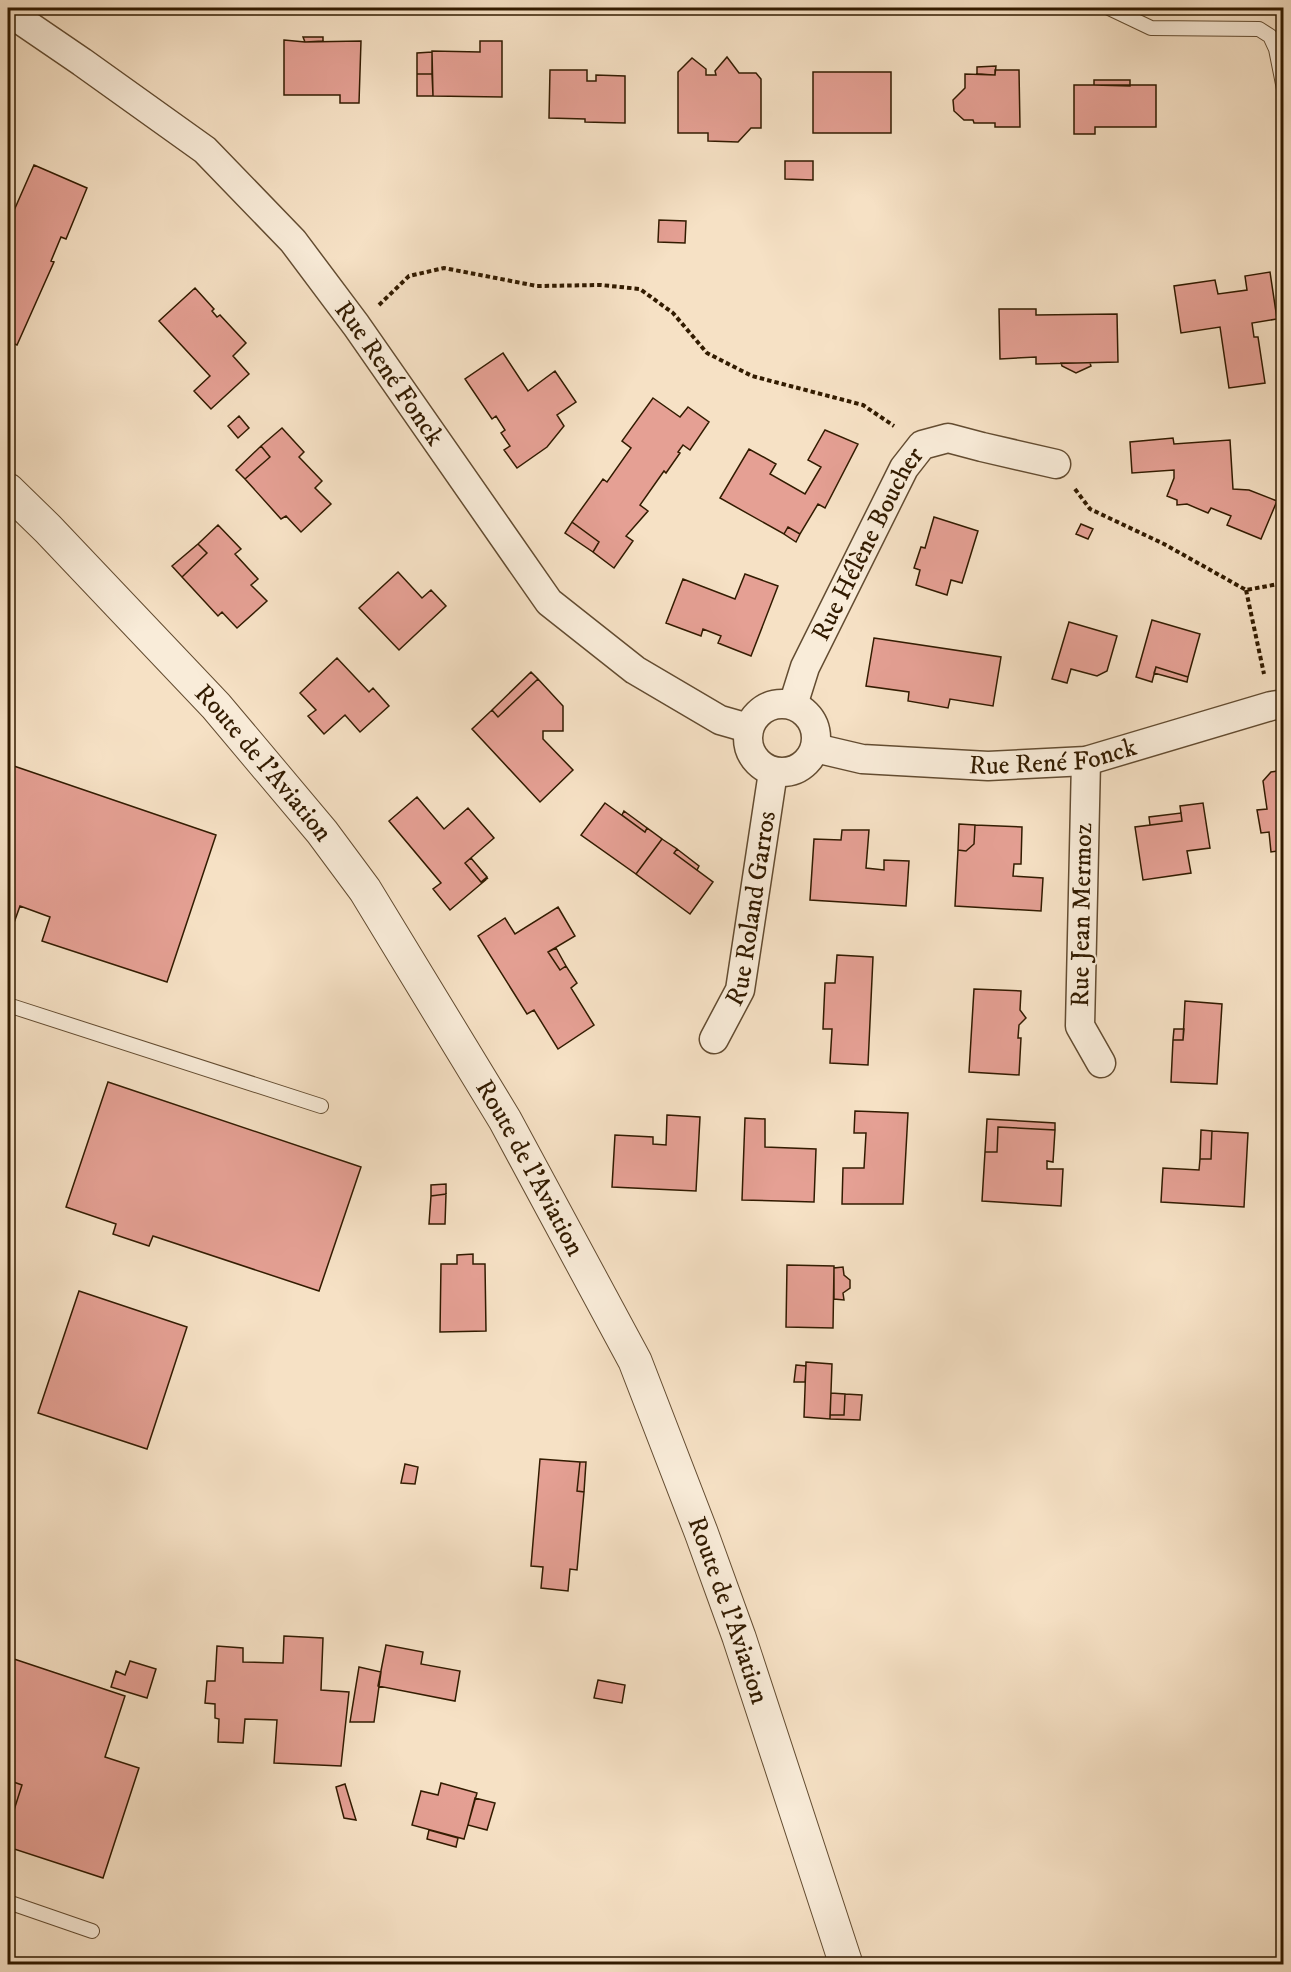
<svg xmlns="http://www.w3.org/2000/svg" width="1291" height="1972" font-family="'IM FELL DW Pica',serif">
<rect width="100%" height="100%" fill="#f6e1c5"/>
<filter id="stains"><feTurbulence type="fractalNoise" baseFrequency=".00333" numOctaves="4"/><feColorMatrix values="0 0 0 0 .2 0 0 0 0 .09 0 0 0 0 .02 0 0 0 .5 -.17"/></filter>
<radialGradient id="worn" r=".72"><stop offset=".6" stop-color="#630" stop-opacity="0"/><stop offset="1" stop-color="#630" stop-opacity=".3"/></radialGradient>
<path fill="#e5a094" stroke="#321b00" stroke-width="1.5" d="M303 37H323V41L305 42Z
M284 40 305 42 361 41 359 103H340V95H284Z
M480 41H502V97L433 96 432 51 480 52Z
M432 52V74H417V53Z
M727 57 739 73H756L761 79V128H751L738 142 708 141V133H678V72L692 58 706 69V75H716L715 71Z
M996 66 995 75 977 74V67Z
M550 70H587V81H596V75L625 76V123L585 122V119L549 118Z
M995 70H1019L1020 127H995V123H974L973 120H964L954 111 953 100 965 88V74L995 75Z
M813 72H891V133H813Z
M417 74H432L433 96H417Z
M1094 80H1130V86L1094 85Z
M1074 85H1156V127H1095V134H1074Z
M785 161H813V180L785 179Z
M34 165 87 188 66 239 61 237 51 261 54 262 17 345 8 341V213L12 215Z
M659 220 686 221 685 243 658 242Z
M1270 272 1277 319 1252 323 1254 337H1258L1265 383 1229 388 1220 327 1181 333 1174 286 1215 280 1218 294 1247 290 1245 276Z
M195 288 214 309 212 311 217 317 220 315 246 343 233 356 249 374 211 409 194 391 210 376 159 321Z
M999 309H1036V315L1117 314 1118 362 1036 364V357L1000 359Z
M503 353 528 391 555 371 576 402 557 415 564 426 547 447 517 468 504 450 510 446 501 433 505 430 496 416 492 419 465 379Z
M1061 363H1090L1091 366 1076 373 1062 366Z
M653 398 680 417 688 407 709 422 690 450 683 445 678 452 680 453 666 473 664 471 640 505 648 511 626 536 633 541 614 568 593 552 599 542 572 522 603 479 607 482 631 448 622 441Z
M239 416 249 428 238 438 228 426Z
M282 428 304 452 299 457 322 481 315 488 331 504 301 532 286 516 281 519 245 479 270 457 261 446Z
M825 430 858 444 825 508 818 504 800 534 788 527 784 534 720 498 749 449 776 464 770 474 805 494 821 467 808 460Z
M1173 438 1174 444 1230 440 1233 489 1249 490 1277 501 1261 539 1227 525 1231 516 1211 508 1208 513 1187 504 1177 505V500L1167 496 1174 478V470L1132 473 1130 442Z
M261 446 270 457 245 479 236 470Z
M934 517 978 531 962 583 951 580 947 595 916 585 920 570 914 568 921 547 925 548Z
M572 522 599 542 593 552 565 533Z
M1081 524 1093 529 1088 539 1076 534Z
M218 525 241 549 235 554 258 579 251 585 267 601 237 628 222 612 218 616 182 577 207 553 198 544Z
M788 527 800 534 796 542 784 534Z
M198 544 207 553 182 577 172 566Z
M398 572 422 598 431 590 446 606 399 650 359 608Z
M745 574 778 586 751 656 718 643 721 636 703 629 701 636 666 623 683 579 735 599Z
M1152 620 1200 634 1188 677 1156 667 1152 682 1136 677Z
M1069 622 1117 636 1107 671 1097 676 1071 669 1067 683 1052 679Z
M874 638 1001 657 993 706 950 699 948 708 908 701 909 692 866 686Z
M337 658 369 692 373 688 389 706 360 732 345 715 324 734 308 716 316 710 300 693Z
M1156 667 1188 677 1187 682 1154 673Z
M531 672 538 679 498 717 492 710Z
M538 679 563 706V731H543V739L573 770 540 802 472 729 492 710 498 717Z
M8 764 216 835 167 982 42 941 50 917 20 906 10 934 8 933Z
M1284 770V850L1271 852 1269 832 1261 833 1257 810 1267 809 1263 781 1271 772Z
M417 797 444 829 468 808 494 838 465 863 481 882 488 878 450 910 433 889 441 883 389 821Z
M605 803 645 832 647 828 662 839 636 874 581 835Z
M1203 803 1210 848 1187 851 1191 873 1143 880 1135 827 1182 821 1180 806Z
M624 811 647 828 645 832 622 815Z
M1181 813 1182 821 1150 825 1149 817Z
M959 824 975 825 974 844 966 851 958 850Z
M975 825 1022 827 1021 864H1014L1013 876 1043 878 1041 911 955 906 958 850 966 851 974 844Z
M842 830H869L866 868 884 870V860L909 861 906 906 810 900 814 839 841 840Z
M662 839 677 849 674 853 713 882 690 914 636 874Z
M677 849 699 866 697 870 674 853Z
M471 858 487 877 481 882 465 863Z
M558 907 575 936 548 952 560 970 566 966 577 983 571 988 594 1025 558 1049 534 1010 527 1014 478 936 505 918 515 934Z
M556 948 566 966 560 970 548 952Z
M837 955 873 957 868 1065 830 1063 832 1029H823L825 983H835Z
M974 989 1021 991 1020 1010 1026 1018 1019 1025 1018 1038H1021L1019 1075 969 1072Z
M1185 1001 1222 1004 1217 1084 1171 1082 1173 1040H1183Z
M1174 1029H1184L1183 1040H1173Z
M108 1082 361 1167 319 1291 153 1236 149 1246 113 1234 116 1224 66 1207Z
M855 1111 908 1113 903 1204H842L843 1168H864L866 1133H854Z
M667 1115 700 1117 696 1191 612 1187 615 1135 653 1137V1144L666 1145Z
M745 1118 765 1119V1147L816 1149 814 1202 742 1200Z
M987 1119 1055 1123V1130L998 1127 997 1152H985Z
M998 1127 1055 1130 1053 1162 1047 1161V1169H1063L1061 1206 982 1201 985 1152H997Z
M1201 1130 1212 1131 1211 1159H1200Z
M1212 1131 1248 1133 1244 1207 1161 1202 1163 1168 1199 1170 1200 1159H1211Z
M446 1184V1194L431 1196V1185Z
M446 1194 445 1224H429L431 1196Z
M473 1254V1264H485L486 1331 440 1332 441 1264H457V1255Z
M787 1265 834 1266 833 1328 786 1327Z
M843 1267 844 1275 850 1280V1288L843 1293 844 1300 834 1299V1268Z
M79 1291 187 1327 147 1449 38 1413Z
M806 1362 832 1364 830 1419 804 1417Z
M796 1365 806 1366 805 1382H794Z
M831 1393 845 1394 844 1415H830Z
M845 1394 862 1395 860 1420 830 1419V1415H844Z
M540 1459 580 1462 577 1491 584 1492 577 1570 570 1569 568 1591 541 1588 543 1567 531 1566Z
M580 1462H586L584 1492 577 1491Z
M405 1464 418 1467 415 1484 401 1483Z
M284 1636 323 1638 321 1690 349 1692 341 1766 274 1763 277 1720 245 1719 243 1743 218 1742 219 1719 215 1718V1704L205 1703 207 1681H215L217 1646 243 1648V1662L283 1663Z
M386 1645 423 1652 421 1664 460 1671 455 1701 378 1686Z
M8 1657 125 1696 105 1757 139 1768 103 1878 8 1847V1829L22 1785 8 1780Z
M130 1661 156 1669 147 1698 111 1687 116 1671 125 1675Z
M359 1667 381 1672 374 1722H350Z
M598 1680 625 1685 622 1703 594 1698Z
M8 1780 22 1785 8 1829Z
M441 1783 477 1793 464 1839 412 1825 421 1791 438 1795Z
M345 1784 356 1820 344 1818 336 1787Z
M475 1798 495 1803 487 1830 468 1825Z
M429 1830 458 1838 456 1847 427 1839Z"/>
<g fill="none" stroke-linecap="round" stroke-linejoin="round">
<g stroke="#634c31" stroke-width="16">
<path id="service" d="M1109 8 1151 28 1259 29 1270 36 1276 49 1284 89
M8 1005 321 1106
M8 1902 92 1931"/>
</g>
<g stroke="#634c31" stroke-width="31">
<g id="minor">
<path id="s1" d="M8 14 19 19 82 62 205 150 293 241 356 325 549 602 635 670 720 720 748 728"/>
<circle cx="782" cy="738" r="34"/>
<path id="s2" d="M793 705 805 667 904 468 922 445 948 438 982 447 1056 464"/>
<path id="s3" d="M815 748 862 759 988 766 1086 761 1271 706 1284 704"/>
<path d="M1086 761 1080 1026 1101 1063"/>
<path id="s4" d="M714 1039 740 990 773 772"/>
</g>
</g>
<g stroke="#634c31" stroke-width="35">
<g id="tertiary">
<path id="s5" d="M8 490 48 529 216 706 322 832 365 890 505 1120 635 1361 701 1532 739 1637 846 1964"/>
</g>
</g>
<path stroke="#321b00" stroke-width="4" stroke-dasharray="4.5 3" stroke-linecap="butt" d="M379 305 409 276 444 268 537 286 601 285 640 289 673 313 707 353 752 376 863 405 894 426
M1075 489 1090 509 1164 544 1246 590 1284 583
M1246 590 1264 674"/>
<use href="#service" stroke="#f9ecd9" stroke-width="14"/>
<use href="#minor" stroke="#f9ecd9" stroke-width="28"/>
<use href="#tertiary" stroke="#f9ecd9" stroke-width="33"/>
</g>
<g text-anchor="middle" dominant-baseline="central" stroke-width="4.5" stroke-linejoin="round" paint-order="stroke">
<g font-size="26" fill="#321b00" stroke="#f9ecd9">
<text stroke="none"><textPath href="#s1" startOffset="530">Rue René Fonck</textPath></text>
<text stroke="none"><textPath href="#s2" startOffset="178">Rue Hélène Boucher</textPath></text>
<text stroke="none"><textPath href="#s3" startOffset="240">Rue René Fonck</textPath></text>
<text stroke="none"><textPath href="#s5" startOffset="374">Route de l'Aviation</textPath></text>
<text stroke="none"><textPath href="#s4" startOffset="138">Rue Roland Garros</textPath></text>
<text transform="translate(1082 915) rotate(-89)">Rue Jean Mermoz</text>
<text stroke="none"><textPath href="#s5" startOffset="860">Route de l'Aviation</textPath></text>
<text stroke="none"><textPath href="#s5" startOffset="1346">Route de l'Aviation</textPath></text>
</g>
</g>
<rect width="1291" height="1972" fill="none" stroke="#f6e1c5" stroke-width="30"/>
<rect x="9" y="9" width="1273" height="1954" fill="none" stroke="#321b00" stroke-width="3"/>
<rect x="15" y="15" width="1261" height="1942" fill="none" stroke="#321b00" stroke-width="1.5"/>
<rect width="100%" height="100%" filter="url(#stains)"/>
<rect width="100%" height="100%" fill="url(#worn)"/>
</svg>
